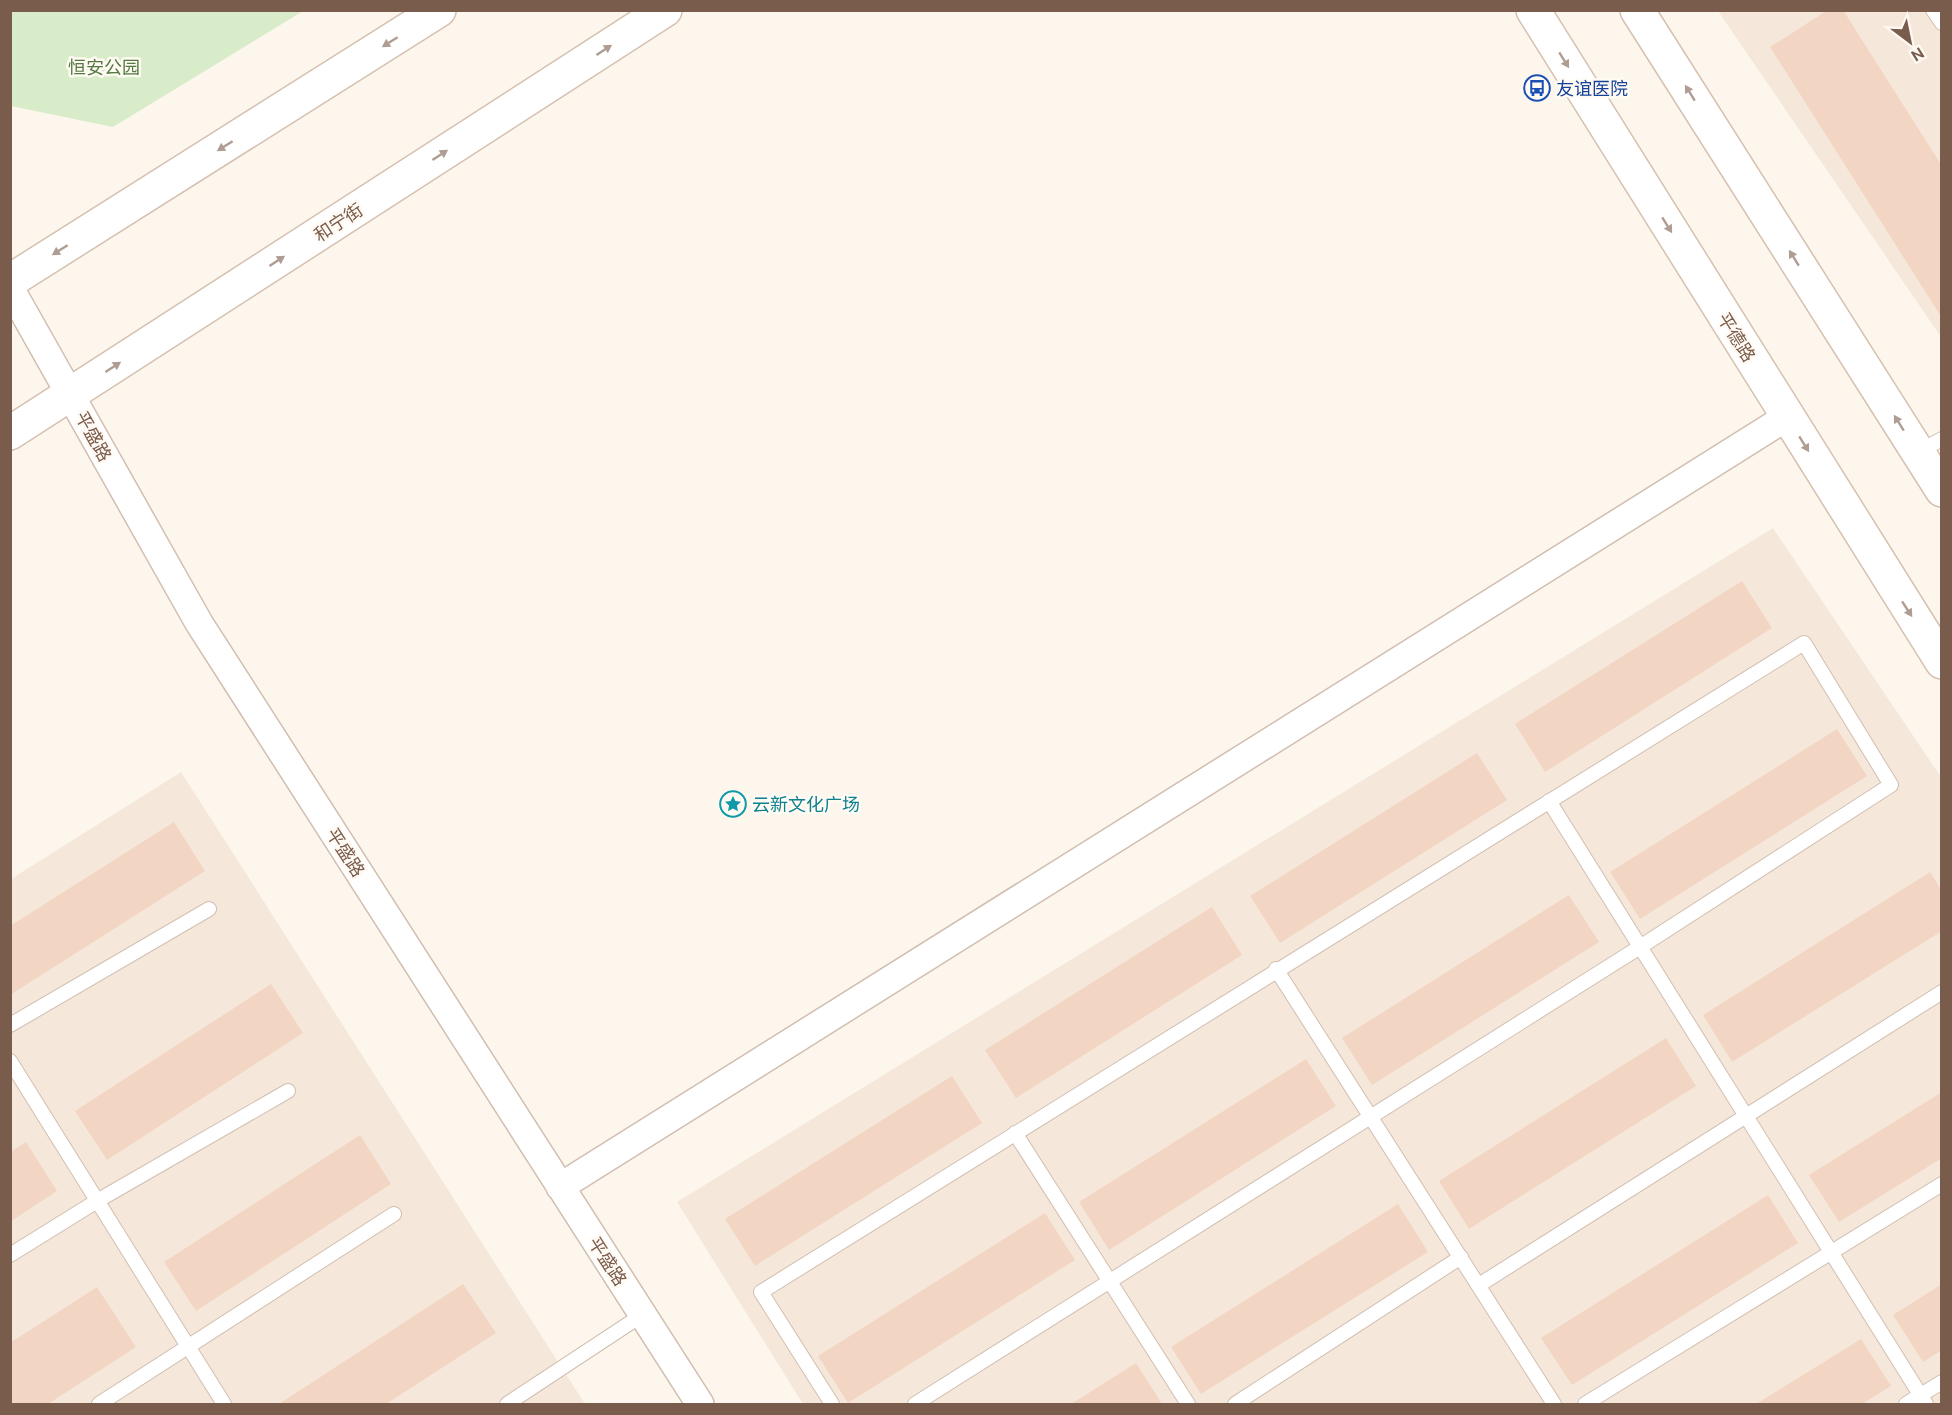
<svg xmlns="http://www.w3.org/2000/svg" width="1952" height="1415" font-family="Ubuntu,'Noto Sans SC',sans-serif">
<rect width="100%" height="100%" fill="#fdf6ec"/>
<path fill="#f5e8da" d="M1718 11H1941V337Z
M1773 528 1941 777V1404H803L677 1202Z
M181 772 585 1404H11V879Z"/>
<path fill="#d8ecc9" d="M11 10H303V11L113 127 11 106Z"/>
<path fill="#f3d5c3" d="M1828 10H1843L1942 166V318L1770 47Z
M1742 581 1772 628 1545 772 1515 724Z
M1837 729 1867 776 1640 919 1610 872Z
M1477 753 1507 800 1280 943 1250 896Z
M174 822 205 871 10 995V926Z
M1930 872 1942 891V931L1732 1062 1703 1015Z
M1569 895 1599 942 1372 1085 1342 1038Z
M1212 907 1242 955 1016 1098 985 1050Z
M271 984 303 1033 107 1160 75 1111Z
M1666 1038 1696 1086 1469 1229 1439 1181Z
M1306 1059 1336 1106 1109 1250 1079 1202Z
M952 1076 982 1123 755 1266 725 1219Z
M1942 1092V1158L1839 1222 1809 1175Z
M360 1135 391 1184 196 1311 164 1262Z
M26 1142 57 1191 10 1222V1152Z
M1768 1195 1798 1243 1572 1385 1541 1338Z
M1398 1204 1428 1252 1201 1394 1171 1347Z
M1045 1213 1075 1260 848 1403 818 1356Z
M463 1284 496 1333 386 1404H279Z
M1942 1284V1350L1923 1362 1893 1315Z
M97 1287 136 1347 48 1404H10V1343Z
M1861 1339 1891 1386 1862 1404H1756Z
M1136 1363 1162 1404H1071Z"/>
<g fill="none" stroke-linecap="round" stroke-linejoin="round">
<g stroke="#d1beb0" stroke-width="16">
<path id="lane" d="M1933 10 1942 23
M1918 452 1942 439
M1549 801 1926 1404
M1276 969 1554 1404
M10 1025 209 909
M10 1061 224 1404
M1015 1133 1188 1404
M10 1255 97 1201 288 1091
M1479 1285 1942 992
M99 1404 394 1214
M507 1404 642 1315
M832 1404 761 1292 1804 643 1891 785 1640 947 915 1404
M1235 1404 1461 1257
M1585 1404 1942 1184
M1906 1404 1942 1382"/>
</g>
<g stroke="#d1beb0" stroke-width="30">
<path id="street" d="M10 288 199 623 700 1404
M560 1187 1787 417"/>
</g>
<g stroke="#d6c0b0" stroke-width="36">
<path id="secondary" d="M1533 10 1942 662
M1637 10 1942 490
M10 281 439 10
M10 433 665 10"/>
</g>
<use href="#lane" stroke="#fff" stroke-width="14"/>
<use href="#street" stroke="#fff" stroke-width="27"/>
<use href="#secondary" stroke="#fff" stroke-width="33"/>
</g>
<defs><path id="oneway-solid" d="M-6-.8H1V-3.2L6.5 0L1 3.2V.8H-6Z" transform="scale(1.5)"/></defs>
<g fill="#af9d94">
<use href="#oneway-solid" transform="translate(390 42) rotate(148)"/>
<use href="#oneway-solid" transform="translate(604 50) rotate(-33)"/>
<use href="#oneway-solid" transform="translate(1564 60) rotate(58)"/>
<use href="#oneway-solid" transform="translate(1690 93) rotate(-122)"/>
<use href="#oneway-solid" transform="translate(225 146) rotate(148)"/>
<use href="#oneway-solid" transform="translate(440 155) rotate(-33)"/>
<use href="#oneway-solid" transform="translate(1667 225) rotate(58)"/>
<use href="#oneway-solid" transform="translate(60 250) rotate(148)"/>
<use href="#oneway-solid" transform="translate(1794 258) rotate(-122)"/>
<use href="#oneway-solid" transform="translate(277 261) rotate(-33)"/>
<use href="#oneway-solid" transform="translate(113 367) rotate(-33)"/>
<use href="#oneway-solid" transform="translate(1899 423) rotate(-122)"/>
<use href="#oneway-solid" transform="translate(1804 444) rotate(58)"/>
<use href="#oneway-solid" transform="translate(1907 609) rotate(57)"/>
</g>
<defs>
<g id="bus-ring" transform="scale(1.35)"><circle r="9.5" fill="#fffaf3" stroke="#1a4fb4" stroke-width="1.5"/><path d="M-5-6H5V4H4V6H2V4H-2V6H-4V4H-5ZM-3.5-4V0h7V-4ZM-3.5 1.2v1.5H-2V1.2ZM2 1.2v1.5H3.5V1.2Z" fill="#1a4fb4"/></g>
<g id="sight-ring" transform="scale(1.35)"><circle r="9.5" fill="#fffaf3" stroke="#0f9aa8" stroke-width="1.5"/><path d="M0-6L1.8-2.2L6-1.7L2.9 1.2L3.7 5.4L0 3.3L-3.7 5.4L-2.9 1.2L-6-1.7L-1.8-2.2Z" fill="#0f9aa8"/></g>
</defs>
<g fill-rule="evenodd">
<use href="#bus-ring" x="1537" y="88"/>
<use href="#sight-ring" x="733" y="804"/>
</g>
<g text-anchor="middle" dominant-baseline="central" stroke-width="5" stroke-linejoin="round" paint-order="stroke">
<g font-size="18" fill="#537a41" stroke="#fffaf3">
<text x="104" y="67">恒安公园</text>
</g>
<g font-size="18" fill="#164399" stroke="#fffaf3" text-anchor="start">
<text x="1556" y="88">友谊医院</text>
</g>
<g font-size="18" fill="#7a5c4d" stroke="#fffaf3">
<text transform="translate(338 222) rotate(-33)">和宁街</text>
<text transform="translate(1737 337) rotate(58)">平德路</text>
<text transform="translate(94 436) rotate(61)">平盛路</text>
<text transform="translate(346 852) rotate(57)">平盛路</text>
<text transform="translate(608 1261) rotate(57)">平盛路</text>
</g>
<g font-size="18" fill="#0d838f" stroke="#fffaf3" text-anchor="start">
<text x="752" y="804">云新文化广场</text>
</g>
</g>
<rect width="1952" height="1415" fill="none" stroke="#7a5c4d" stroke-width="24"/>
<g transform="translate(1910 42) rotate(148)" stroke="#fffaf3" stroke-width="4.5" paint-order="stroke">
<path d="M0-4.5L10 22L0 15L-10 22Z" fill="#7a5c4d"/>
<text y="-9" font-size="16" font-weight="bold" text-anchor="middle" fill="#7a5c4d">N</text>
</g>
</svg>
